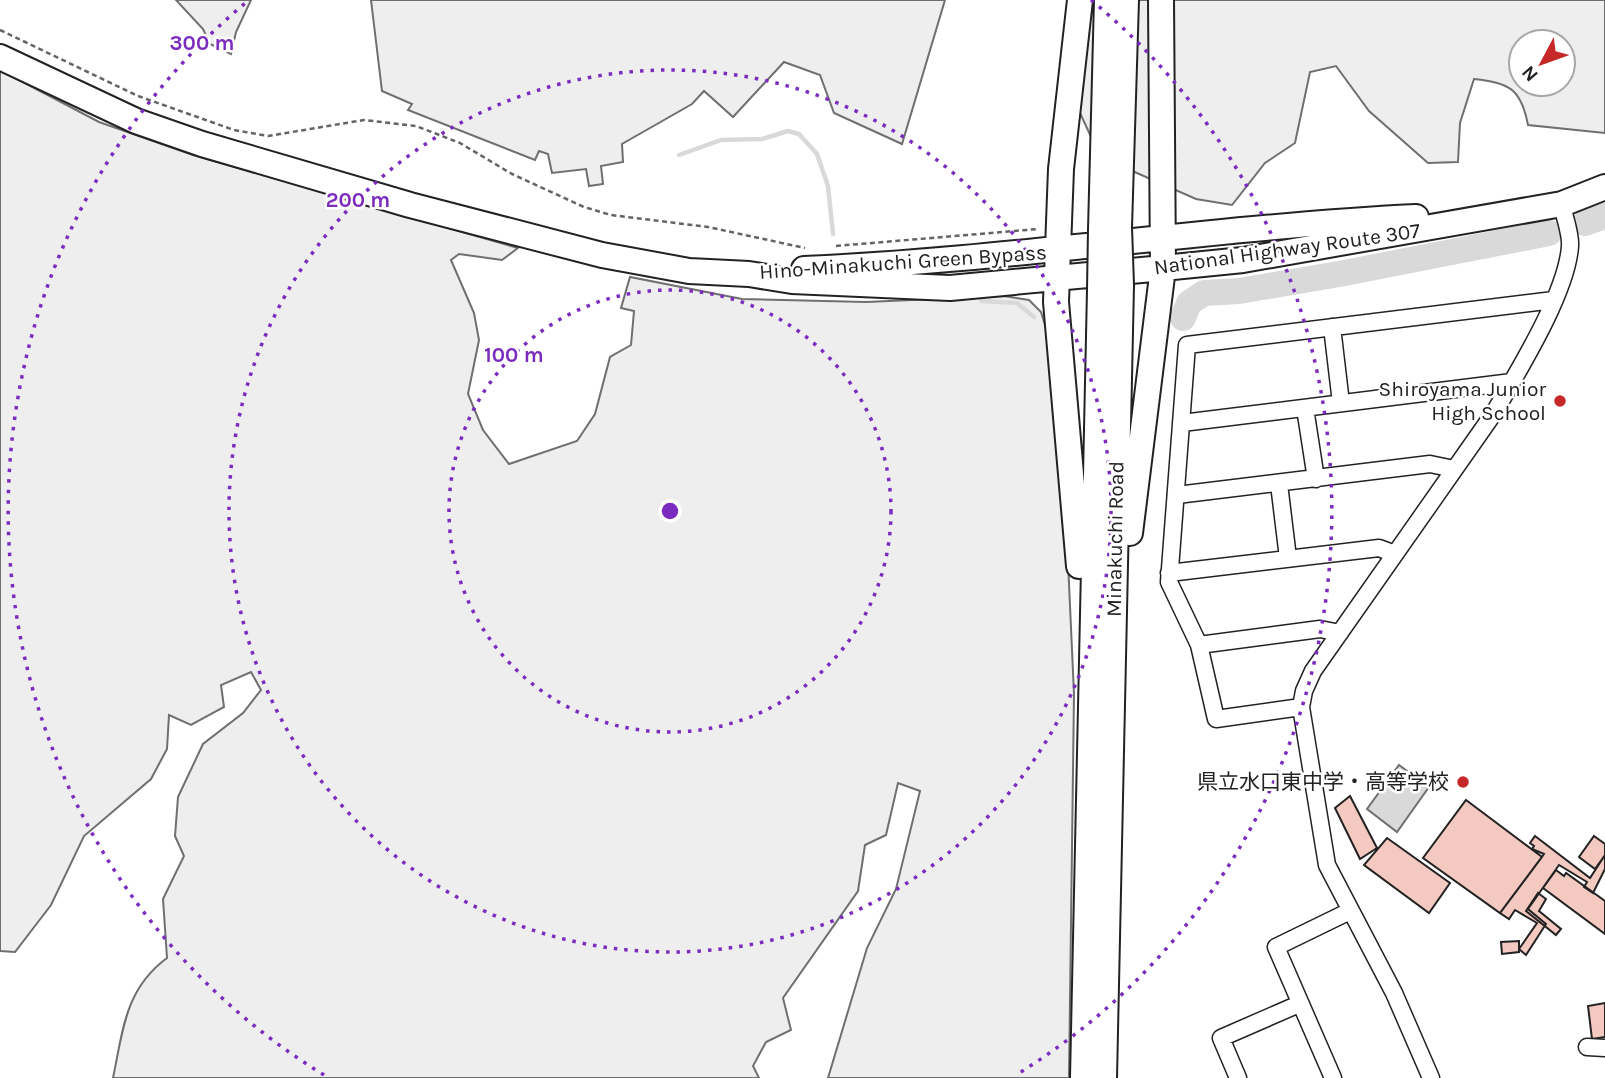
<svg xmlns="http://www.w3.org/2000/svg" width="1605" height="1078" font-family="Karla,'Noto Sans JP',sans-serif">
<rect width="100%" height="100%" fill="#fff"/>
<path fill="#eee" stroke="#6f6f6f" stroke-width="2" fill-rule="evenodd" d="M176 0H251L236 32 231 54 210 44 203 29Z
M371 0H945L902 144 834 113 820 75 784 62 733 117 704 91 692 104 622 144 623 162 601 166 603 184 589 186 586 169 552 173 548 154 539 151 535 160 408 110 412 104 382 91Z
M1068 0H1605V133L1528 125C1521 88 1509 83 1474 79L1460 123 1458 162 1428 163 1369 111 1336 66 1310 72 1295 143 1265 163 1232 205 1196 199 1121 166 1099 154 1080 113 1081 60ZM1521 42H1563V84H1521Z
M0 70 99 122 193 155 518 248 502 260 459 254 451 260 474 313 479 340 468 394 483 430 509 464 577 441 595 414 610 357 631 345 634 311 621 308 630 277 742 299 866 302 1004 296 1029 300 1041 312 1050 341 1065 495 1074 694 1069 1078H828L867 948 896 889 920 791 898 783 886 835 865 845 858 891 783 998 791 1030 766 1042 753 1066 759 1078H113C123 1030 125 989 167 958L163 899 184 856 175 836 178 797 203 744 243 713 261 690 251 672 221 685 224 707 191 725 169 715 167 749 151 779 84 836 51 905 15 952 0 951Z"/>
<path fill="#d9d9d9" stroke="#6f6f6f" stroke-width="2" d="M1399 765 1429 787 1397 832 1367 809Z"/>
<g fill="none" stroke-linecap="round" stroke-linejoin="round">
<path stroke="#d9d9d9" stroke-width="4.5" d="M679 155 721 140 762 139 788 131 799 134 817 154 828 186 833 234
M981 301 1017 303 1034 317"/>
<path stroke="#d9d9d9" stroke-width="26" d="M1585 223 1605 216
M1183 318 1189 303 1204 293 1239 291 1339 274 1549 233"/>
</g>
<path fill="#f3c9c0" stroke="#222" stroke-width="2" d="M1350 796 1377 848 1360 859 1335 808Z
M1466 800 1542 857 1500 913 1423 858Z
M1535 836 1590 878 1605 855V869L1593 893 1584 887 1587 882 1559 865 1528 909 1546 924 1526 955 1519 949 1537 923 1515 910 1509 919 1500 913 1544 854 1532 849 1534 846 1530 843Z
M1594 836 1605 844V855L1595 869 1579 857Z
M1387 838 1450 883 1429 913 1364 865Z
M1556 870 1564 876 1566 873 1605 901V934L1543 888Z
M1538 893 1546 899 1539 911 1561 929 1556 935 1526 911Z
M1519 941V952L1502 954 1501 942Z
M1605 1003V1037L1592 1039 1588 1006Z"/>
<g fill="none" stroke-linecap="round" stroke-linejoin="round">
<g stroke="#222" stroke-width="19">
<path id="minor" d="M1332 327 1341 403
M1305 408 1316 479
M1182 423 1512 382
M1279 484 1288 558
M1177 495 1430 464 1454 469
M1169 573 1379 548 1395 554
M1199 645 1320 629 1340 633
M1301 707 1216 719 1199 645 1169 582 1187 345 1554 300
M1587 1047 1605 1048
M1238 1078 1221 1038 1299 1004
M1333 1078 1276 947 1350 911
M1431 1078 1394 993 1327 865 1301 707 1304 691 1313 671 1494 413C1518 371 1567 293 1570 246 1571 233 1564 217 1562 204"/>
</g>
<g stroke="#222" stroke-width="28">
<path id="highway" d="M0 57 136 121 202 144 410 205 602 255 689 271 749 274 792 281 950 288 1163 268 1243 260 1562 204 1605 187
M1119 227 1126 0
M1101 230 1107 0
M804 269C1009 260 1212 227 1416 217
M1130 533 1163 268 1161 0
M1079 566 1056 302 1061 169 1080 0
M1083 1078 1100 290
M1104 1078 1121 285"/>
</g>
<path stroke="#646464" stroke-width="2.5" stroke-dasharray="5 3.5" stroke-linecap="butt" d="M0 30 138 96 234 130 268 136 364 120 416 126 460 143 512 174 584 207 611 215 708 227 805 248
M836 246 1038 229"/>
<use href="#minor" stroke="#fff" stroke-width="16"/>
<use href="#highway" stroke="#fff" stroke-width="24"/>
<g stroke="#222" stroke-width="28" stroke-linecap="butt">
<path id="highway-bridge" d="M1119 227 1121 285
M1100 290 1101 230"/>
</g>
<use href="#highway-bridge" stroke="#fff" stroke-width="24"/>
</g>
<g fill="none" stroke="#7b2cbf" stroke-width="3.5" stroke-dasharray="3.5 7">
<circle cx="670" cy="511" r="221"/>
<circle cx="670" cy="511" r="441"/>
<path d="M324 1075A662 662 0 0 1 249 0M1091 0A662 662 0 0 1 1016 1075"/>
</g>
<g fill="#c62828" stroke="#fff" stroke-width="2.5">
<circle cx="1560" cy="401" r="7"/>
<circle cx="1463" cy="782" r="7"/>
</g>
<g text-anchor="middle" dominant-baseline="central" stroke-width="5" stroke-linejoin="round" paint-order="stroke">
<g font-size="21" fill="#222" stroke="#fff">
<text transform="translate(1287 249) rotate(-8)">National Highway Route 307</text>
<text transform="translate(903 262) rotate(-4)">Hino-Minakuchi Green Bypass</text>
<text transform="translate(1115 539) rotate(-89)">Minakuchi Road</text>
</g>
<g font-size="21" fill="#222" stroke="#fff" text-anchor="end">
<text x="1546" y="389">Shiroyama Junior<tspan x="1546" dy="24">High School</tspan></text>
<text x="1449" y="782">県立水口東中学・高等学校</text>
</g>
</g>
<circle cx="670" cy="511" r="10" fill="#7b2cbf" stroke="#fff" stroke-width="3.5"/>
<g font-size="21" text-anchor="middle" font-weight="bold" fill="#7b2cbf" stroke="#fff" stroke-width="5" stroke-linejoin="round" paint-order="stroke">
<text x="202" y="50">300 m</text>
<text x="358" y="207">200 m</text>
<text x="514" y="362">100 m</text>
</g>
<g transform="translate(1542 63) rotate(229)"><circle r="33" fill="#ffffff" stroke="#a7a7a7" stroke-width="2"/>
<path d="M0-5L12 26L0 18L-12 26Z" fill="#c62828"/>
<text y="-10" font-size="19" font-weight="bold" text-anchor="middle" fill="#222222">N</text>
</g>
</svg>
